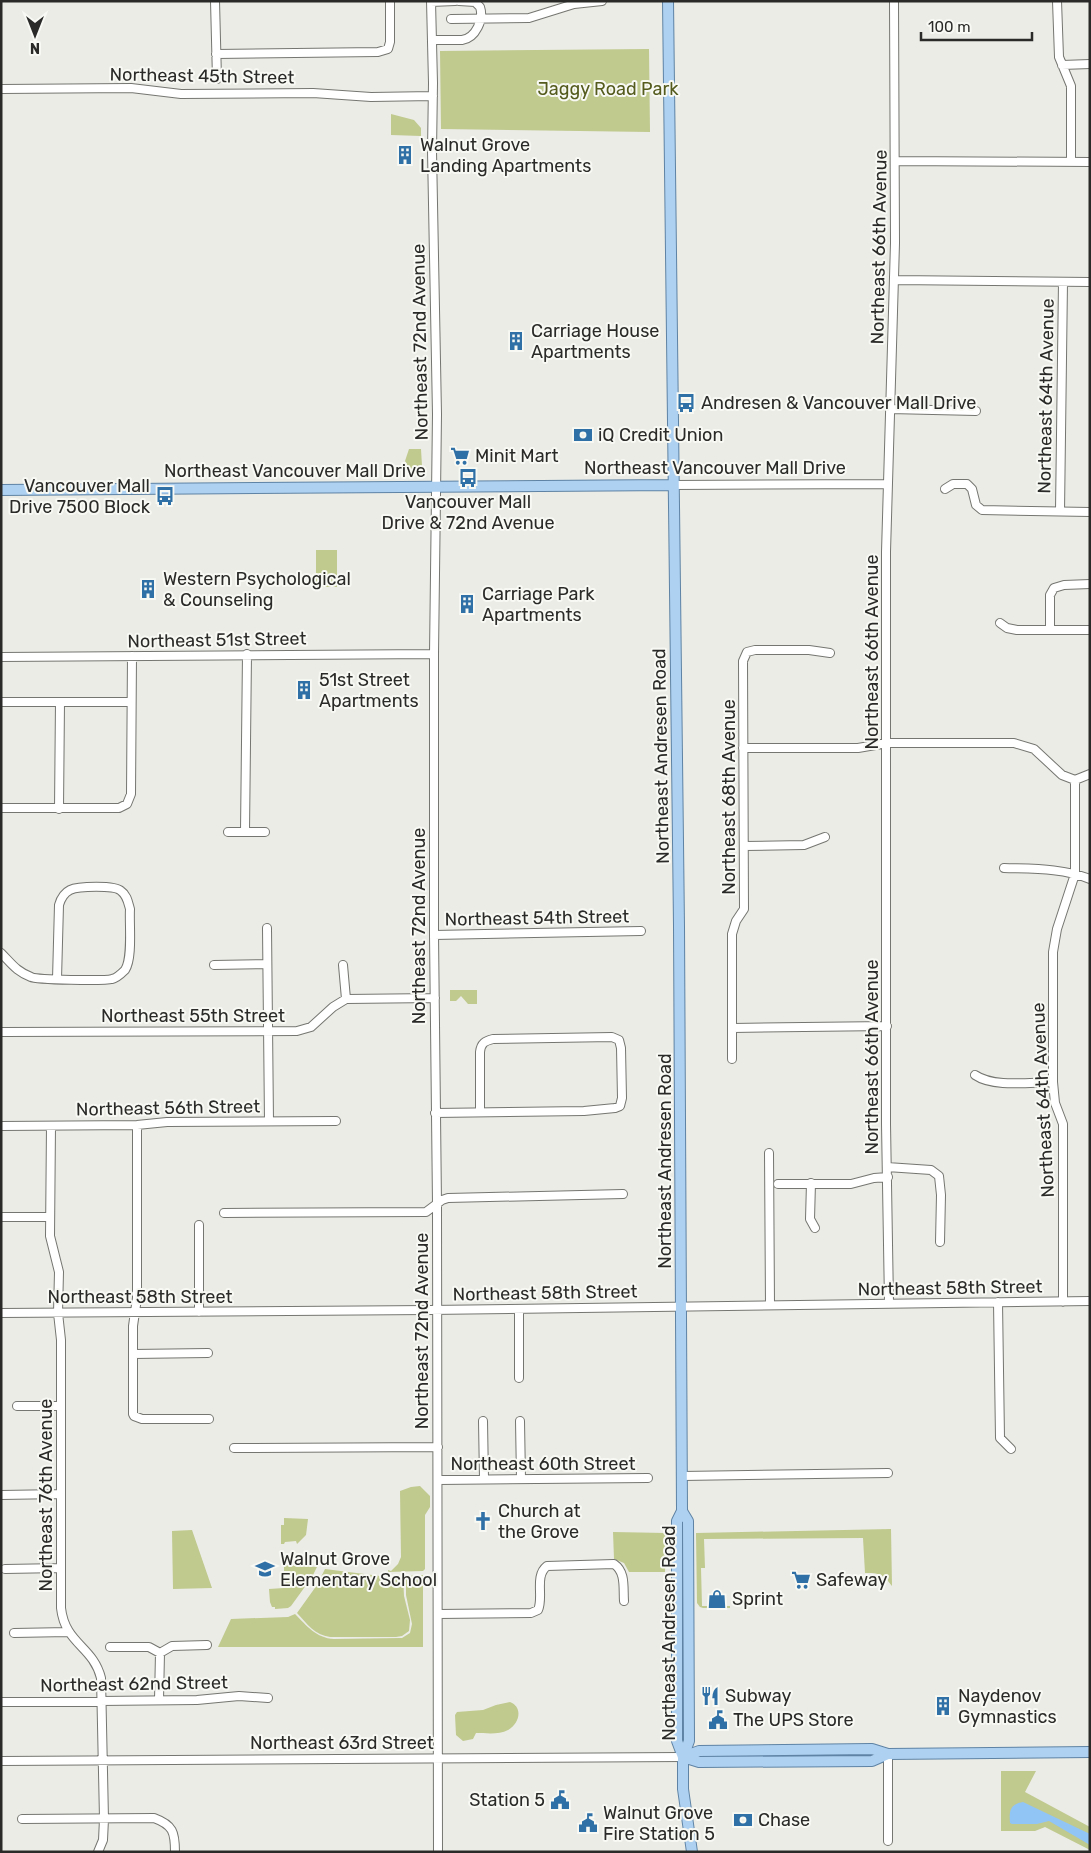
<svg xmlns="http://www.w3.org/2000/svg" width="1091" height="1853" font-family="Rubik,sans-serif">
<rect width="100%" height="100%" fill="#ebece6"/>
<path fill="#c0c98e" d="M649 49 650 132 441 129 440 51Z
M391 114 414 120 421 128V136L391 135Z
M409 449H421L422 466 410 470 405 461Z
M316 550H337V587H316Z
M450 990H477V1004H468L461 996 456 1001H450Z
M420 1486 430 1496V1507L425 1515V1569L423 1571 388 1572V1570L391 1571 398 1564 401 1557 400 1491 411 1487Z
M284 1518 308 1519 306 1535 297 1544 296 1541 285 1542 284 1544H281V1525H284Z
M891 1529 892 1586C883 1574 879 1573 865 1573L863 1538 704 1539 705 1568H701L702 1606H730V1608H703L700 1607 697 1603 696 1533Z
M192 1530 212 1588 173 1589 172 1531Z
M613 1532 666 1533 665 1572H629L624 1563 614 1559Z
M284 1565 317 1567 312 1577 291 1606 288 1608 275 1609V1607H272L270 1602 269 1589 284 1588Z
M325 1569 380 1576H403L404 1596 410 1620 409 1631 402 1636 396 1637H330C315 1635 307 1624 297 1613L317 1585Z
M423 1575V1647H218L231 1619 288 1617 295 1614C307 1626 316 1638 334 1639L402 1638 410 1633 412 1624 406 1595V1576Z
M510 1702C523 1707 520 1723 508 1730 499 1735 486 1733 476 1733L473 1739 463 1741 456 1735 455 1715 457 1712 483 1710 496 1705Z
M1001 1771H1036L1025 1792 1090 1827V1850L1045 1827 1035 1831H1001Z"/>
<path fill="#91c5f6" d="M1023 1802 1090 1834V1845L1049 1821 1037 1824H1012L1010 1823C1009 1811 1010 1804 1023 1802Z"/>
<g fill="none" stroke-linecap="round" stroke-linejoin="round">
<g stroke="#757671" stroke-width="10">
<path id="minor" d="M215 1 217 79
M431 1 433 83 432 151 437 414 434 654V935L437 1204 438 1852
M1057 1 1059 57 1071 86V161
M431 2 455 1
M451 19 529 18 574 4 602 1
M432 40H462C476 38 484 19 480 7L475 2 459 1
M216 54 378 52 388 49 390 42V1
M1062 65 1090 64
M1 89 131 88 181 94 313 93 371 97 433 96
M895 161 1090 162
M894 280 1090 282
M890 409 976 411
M673 485 888 484
M945 489 953 484H967L972 489 976 505 982 510 1090 512
M1060 511 1063 282
M1000 623 1007 628 1017 630H1090
M1050 630V595L1054 588 1064 585 1090 584
M1 657 434 654
M1 702H131
M743 748H858L887 743H1014L1034 749 1062 775 1075 780 1090 774
M1 808H119L127 804 131 794 132 656
M59 809 60 702
M228 832H265
M245 832 247 654
M744 846 804 845 825 837
M1004 868C1034 869 1062 868 1090 879
M267 928 269 1121
M434 935 641 931
M1 953C12 964 16 971 31 977 37 980 105 981 112 979 117 978 122 973 125 970 133 958 129 924 130 909 128 902 127 895 121 891 115 885 78 886 70 890 64 893 61 898 59 905L57 979
M214 965 267 964
M343 965 346 999
M733 1028 887 1026
M1 1032 297 1031 311 1027 333 1007 346 999 435 998
M732 1059V934L736 921 744 909 743 661 747 652 755 650H809L830 653
M975 1075C994 1088 1030 1082 1053 1082
M435 1113 584 1111 615 1108 620 1106 622 1098 621 1048 619 1040 612 1037 493 1039C485 1041 481 1043 480 1052V1112
M137 1125V1298L133 1326V1414L134 1416 142 1419H209
M1 1126 137 1125 167 1122 336 1121
M51 1126 50 1236 59 1272 58 1313 61 1340V1608C65 1644 93 1646 101 1678L104 1819 103 1840 98 1852
M769 1153 770 1305
M887 1167 931 1170 939 1176 941 1195 940 1242
M811 1183 810 1219 815 1228
M778 1184H851L874 1178 888 1177
M224 1213 426 1212 442 1200 448 1198 623 1194
M1 1217H50
M998 1302 1000 1438 1011 1449
M1063 1302V1124L1055 1103 1053 1082V952L1057 929 1075 874V780
M889 1303 886 1124V552L895 243 894 1
M519 1309V1378
M199 1312V1225
M1 1313 429 1310 1090 1301
M133 1354 208 1353
M17 1406H61
M483 1421 484 1479
M520 1421 521 1479
M234 1448 438 1447
M682 1476 888 1473
M438 1480 648 1478
M1 1495 61 1494
M5 1569 61 1568
M438 1614 531 1613 538 1610C544 1597 534 1576 547 1566L614 1564C626 1572 623 1588 624 1601
M14 1633 68 1632
M110 1647H149L160 1653 172 1646 207 1645
M159 1700 160 1653
M1 1702 197 1700 239 1696 268 1698
M888 1754V1841
M1 1761 683 1757
M22 1819 154 1818C173 1825 175 1832 175 1852"/>
</g>
<g stroke="#5e83a4" stroke-width="12">
<path id="major" d="M668 1 679 926 682 1511 677 1521V1741L683 1757
M1 490 673 485
M682 1511 688 1521 689 1741 683 1757V1789L692 1852
M683 1757 699 1751 872 1749 888 1754 1090 1752
M683 1757 699 1762 872 1761 888 1754"/>
</g>
<use href="#minor" stroke="#fff" stroke-width="8"/>
<use href="#major" stroke="#afd1f1" stroke-width="10"/>
</g>
<defs>
<g id="building-bare" transform="scale(1.5)"><path d="M-4-6H4V6H1V3H-1V6H-4ZM-2.5-4.3h1.7v1.8h-1.7ZM.8-4.3h1.7v1.8H.8ZM-2.5-1h1.7V.8h-1.7ZM.8-1h1.7V.8H.8Z" fill="#2f70a6" stroke="#f8f9f4" stroke-width="2.5" paint-order="stroke"/></g>
<g id="bus-bare" transform="scale(1.5)"><path d="M-5-6H5V4H4V6H2V4H-2V6H-4V4H-5ZM-3.5-4V0h7V-4ZM-3.5 1.2v1.5H-2V1.2ZM2 1.2v1.5H3.5V1.2Z" fill="#2f70a6" stroke="#f8f9f4" stroke-width="2.5" paint-order="stroke"/></g>
<g id="bank-bare" transform="scale(1.5)"><path d="M-6-4H6V4H-6ZM0-2.3a2.3 2.3 0 1 0 0 4.6a2.3 2.3 0 1 0 0-4.6Z" fill="#2f70a6" stroke="#f8f9f4" stroke-width="2.5" paint-order="stroke"/></g>
<g id="supermarket-bare" transform="scale(1.5)"><path d="M-6-5.5h2.5l.6 2H6L4.5 2H-2.5L-4.4-4H-6ZM-1.5 3.2a1.3 1.3 0 1 0 .1 0ZM3 3.2a1.3 1.3 0 1 0 .1 0Z" fill="#2f70a6" stroke="#f8f9f4" stroke-width="2.5" paint-order="stroke"/></g>
<g id="church-bare" transform="scale(1.5)"><path d="M-1.2-6h2.4v3.5h3.3v2.4h-3.3V6h-2.4V-.1h-3.3v-2.4h3.3Z" fill="#2f70a6" stroke="#f8f9f4" stroke-width="2.5" paint-order="stroke"/></g>
<g id="school-bare" transform="scale(1.5)"><path d="M0-5L7-2L0 1L-7-2ZM-4 1L0 2.5L4 1V4Q0 6-4 4Z" fill="#2f70a6" stroke="#f8f9f4" stroke-width="2.5" paint-order="stroke"/></g>
<g id="shop-bare" transform="scale(1.5)"><path d="M-5-2.5h2.3a2.7 3.5 0 0 1 5.4 0H5L5.5 6h-11ZM-1.5-2.5h3a1.5 2.3 0 0 0-3 0Z" fill="#2f70a6" stroke="#f8f9f4" stroke-width="2.5" paint-order="stroke"/></g>
<g id="restaurant-bare" transform="scale(1.5)"><path d="M-5-6h1v4h1v-4h1v4h1v-4h1v5L-1.5 .5V6h-2V.5L-5-1ZM5-6V6H3V1.5H1.5Q1.5-4 5-6Z" fill="#2f70a6" stroke="#f8f9f4" stroke-width="2.5" paint-order="stroke"/></g>
<g id="civic-bare" transform="scale(1.5)"><path d="M-.6-6.5H3V-4.5H.6V-3L4-1V1h2V6H-6V1h2V-1L-.6-3ZM-1.2 2.5V6h2.4V2.5Z" fill="#2f70a6" stroke="#f8f9f4" stroke-width="2.5" paint-order="stroke"/></g>
</defs>
<g fill-rule="evenodd">
<use href="#building-bare" x="405" y="155"/>
<use href="#building-bare" x="516" y="341"/>
<use href="#bus-bare" x="686" y="403"/>
<use href="#bank-bare" x="583" y="435"/>
<use href="#supermarket-bare" x="460" y="456"/>
<use href="#bus-bare" x="468" y="478"/>
<use href="#bus-bare" x="165" y="496"/>
<use href="#building-bare" x="148" y="589"/>
<use href="#building-bare" x="467" y="604"/>
<use href="#building-bare" x="304" y="690"/>
<use href="#church-bare" x="483" y="1521"/>
<use href="#school-bare" x="265" y="1569"/>
<use href="#supermarket-bare" x="801" y="1580"/>
<use href="#shop-bare" x="717" y="1599"/>
<use href="#restaurant-bare" x="710" y="1696"/>
<use href="#building-bare" x="943" y="1706"/>
<use href="#civic-bare" x="718" y="1720"/>
<use href="#civic-bare" x="560" y="1800"/>
<use href="#bank-bare" x="743" y="1820"/>
<use href="#civic-bare" x="588" y="1823"/>
</g>
<g text-anchor="middle" dominant-baseline="central" stroke-width="4" stroke-linejoin="round" paint-order="stroke">
<g font-size="18" fill="#2a2a28" stroke="#f8f9f4">
<text transform="translate(202 76) rotate(1)">Northeast 45th Street</text>
<text transform="translate(879 247) rotate(-89)">Northeast 66th Avenue</text>
<text transform="translate(420 342) rotate(-91)">Northeast 72nd Avenue</text>
<text transform="translate(1046 396) rotate(-89)">Northeast 64th Avenue</text>
<text x="715" y="468">Northeast Vancouver Mall Drive</text>
<text x="295" y="471">Northeast Vancouver Mall Drive</text>
<text transform="translate(217 640) rotate(-1)">Northeast 51st Street</text>
<text transform="translate(872 652) rotate(-90)">Northeast 66th Avenue</text>
<text transform="translate(661 756) rotate(-91)">Northeast Andresen Road</text>
<text transform="translate(729 797) rotate(-90)">Northeast 68th Avenue</text>
<text transform="translate(537 918) rotate(-1)">Northeast 54th Street</text>
<text transform="translate(419 926) rotate(-90)">Northeast 72nd Avenue</text>
<text x="193" y="1016">Northeast 55th Street</text>
<text transform="translate(872 1057) rotate(-90)">Northeast 66th Avenue</text>
<text transform="translate(1043 1100) rotate(-93)">Northeast 64th Avenue</text>
<text transform="translate(168 1108) rotate(-1)">Northeast 56th Street</text>
<text transform="translate(665 1161) rotate(-90)">Northeast Andresen Road</text>
<text transform="translate(950 1288) rotate(-1)">Northeast 58th Street</text>
<text transform="translate(545 1293) rotate(-1)">Northeast 58th Street</text>
<text x="140" y="1297">Northeast 58th Street</text>
<text transform="translate(422 1331) rotate(-90)">Northeast 72nd Avenue</text>
<text x="543" y="1464">Northeast 60th Street</text>
<text transform="translate(46 1495) rotate(-90)">Northeast 76th Avenue</text>
<text transform="translate(669 1633) rotate(-90)">Northeast Andresen Road</text>
<text transform="translate(134 1684) rotate(-1)">Northeast 62nd Street</text>
<text x="342" y="1743">Northeast 63rd Street</text>
</g>
<g font-size="18" fill="#545b1d" stroke="#f8f9f4">
<text x="608" y="89">Jaggy Road Park</text>
</g>
<g font-size="18" fill="#2a2a28" stroke="#f8f9f4" text-anchor="start">
<text x="420" y="145">Walnut Grove<tspan x="420" dy="21">Landing Apartments</tspan></text>
<text x="531" y="331">Carriage House<tspan x="531" dy="21">Apartments</tspan></text>
<text x="701" y="403">Andresen &amp; Vancouver Mall Drive</text>
<text x="598" y="435">iQ Credit Union</text>
<text x="475" y="456">Minit Mart</text>
<text x="150" y="486" text-anchor="end">Vancouver Mall<tspan x="150" dy="21">Drive 7500 Block</tspan></text>
<text x="468" y="502" text-anchor="middle">Vancouver Mall<tspan x="468" dy="21">Drive &amp; 72nd Avenue</tspan></text>
<text x="163" y="579">Western Psychological<tspan x="163" dy="21">&amp; Counseling</tspan></text>
<text x="482" y="594">Carriage Park<tspan x="482" dy="21">Apartments</tspan></text>
<text x="319" y="680">51st Street<tspan x="319" dy="21">Apartments</tspan></text>
<text x="498" y="1511">Church at<tspan x="498" dy="21">the Grove</tspan></text>
<text x="280" y="1559">Walnut Grove<tspan x="280" dy="21">Elementary School</tspan></text>
<text x="816" y="1580">Safeway</text>
<text x="732" y="1599">Sprint</text>
<text x="725" y="1696">Subway</text>
<text x="958" y="1696">Naydenov<tspan x="958" dy="21">Gymnastics</tspan></text>
<text x="733" y="1720">The UPS Store</text>
<text x="545" y="1800" text-anchor="end">Station 5</text>
<text x="603" y="1813">Walnut Grove<tspan x="603" dy="21">Fire Station 5</tspan></text>
<text x="758" y="1820">Chase</text>
</g>
</g>
<rect width="1091" height="1853" fill="none" stroke="#2a2a28" stroke-width="5"/>
<g transform="translate(35 35) rotate(180)" stroke="#f8f9f4" stroke-width="4" paint-order="stroke">
<path d="M0-4L9 19L0 12L-9 19Z" fill="#2a2a28"/>
<text y="-8" font-size="14" font-weight="bold" text-anchor="middle" fill="#2a2a28">N</text>
</g>
<path d="M921 32v8h111v-8" fill="none" stroke="#2a2a28" stroke-width="2.5"/>
<text x="928" y="32" font-size="15" fill="#2a2a28" stroke="#f8f9f4" stroke-width="4" paint-order="stroke">100 m</text>
</svg>
